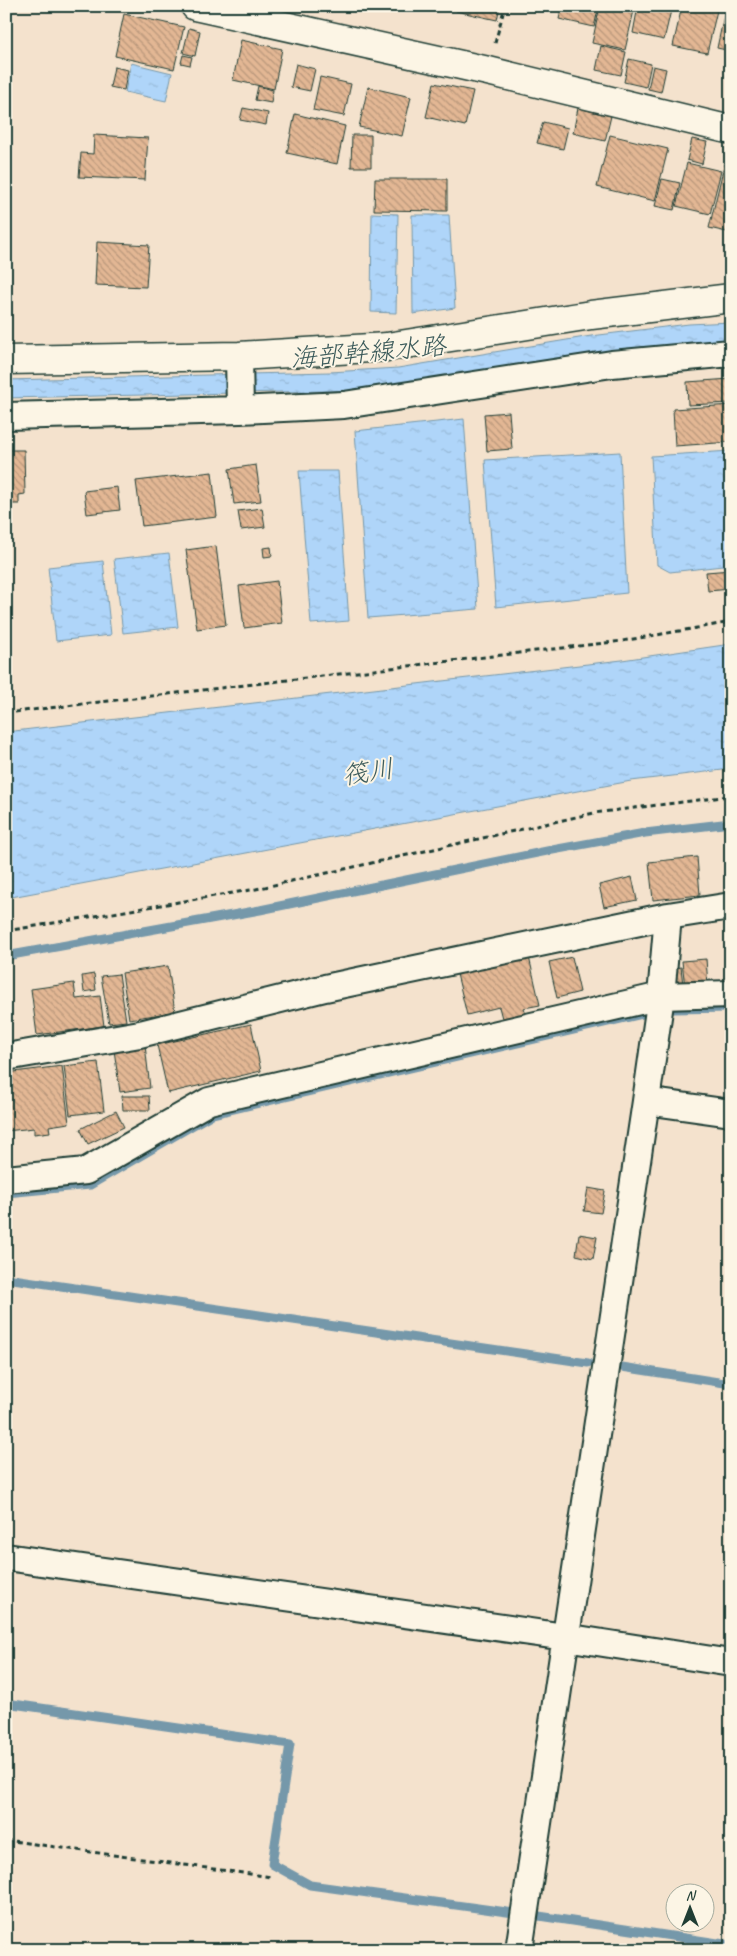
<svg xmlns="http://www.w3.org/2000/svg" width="737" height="1956" font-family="Caveat,'Klee One',sans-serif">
<defs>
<pattern id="water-ripples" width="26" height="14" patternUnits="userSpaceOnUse" patternTransform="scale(1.25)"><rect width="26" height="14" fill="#afd5f9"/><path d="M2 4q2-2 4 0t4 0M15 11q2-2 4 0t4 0" fill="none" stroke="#96b8d6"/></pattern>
<pattern id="building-back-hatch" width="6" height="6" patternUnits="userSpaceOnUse" patternTransform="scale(1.25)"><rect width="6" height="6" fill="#e3b794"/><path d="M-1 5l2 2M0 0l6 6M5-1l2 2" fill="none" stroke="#b7967a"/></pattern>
</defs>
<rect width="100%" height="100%" fill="#f4e2cd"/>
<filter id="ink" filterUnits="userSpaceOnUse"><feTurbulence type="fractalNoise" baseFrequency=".02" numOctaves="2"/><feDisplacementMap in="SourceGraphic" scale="10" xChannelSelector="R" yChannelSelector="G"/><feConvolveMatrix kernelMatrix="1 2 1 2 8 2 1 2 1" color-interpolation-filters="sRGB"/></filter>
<g filter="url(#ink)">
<path fill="url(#water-ripples)" stroke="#7598aa" d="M131 63 172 73 166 101 125 92Z
M372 213 398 214 396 313 371 312Z
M412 215H449L455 308 413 314Z
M731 322V339L686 343 603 354 373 390 6 398V380L330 372 398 368 591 336 689 324Z
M464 419 478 609 368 618 355 431Z
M731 451V565L670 572 657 565 651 456Z
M620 452 627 593 496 607 485 460Z
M299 471H338L349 621 311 624Z
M169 553 178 627 123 633 114 559Z
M103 561 111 635 56 641 48 567Z
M731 644V769L631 781 6 898V732L622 660Z"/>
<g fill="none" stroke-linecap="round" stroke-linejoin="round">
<path stroke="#7598aa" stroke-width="9" d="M6 956 260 910 547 851 645 833 731 823
M673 1009 731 1008
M6 1193 90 1185 212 1114 642 1014
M6 1278 588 1363
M622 1367 731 1384
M6 1703 290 1744 272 1864 310 1885 514 1913
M539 1916 731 1945"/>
</g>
<path fill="url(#building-back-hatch)" stroke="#1f3d34" d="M457 6H500L497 20 456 11Z
M540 6H599L594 27 559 19 561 11Z
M600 6H635L625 50 592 43Z
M638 6H672L664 40 633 33Z
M682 6H718L707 53 673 46Z
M726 6H731V51L717 48Z
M124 14 184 27 174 69 115 56Z
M189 28 200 31 195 56 183 53Z
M241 40 282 49 274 89 233 80Z
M601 46 626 52 621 75 596 70Z
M183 55 192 57 190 65 181 63Z
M629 59 651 64 646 87 624 82Z
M296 64 315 69 310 91 291 87Z
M653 66 666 69 661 92 648 89Z
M114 67 128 70 124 90 110 87Z
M320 77 351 84 344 116 313 110Z
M434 83 473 91 465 126 426 117Z
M258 86 273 90 271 103 255 100Z
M368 87 411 97 402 136 359 127Z
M243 108 268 113 266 125 240 120Z
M578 108 611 116 605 141 573 133Z
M295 114 345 126 337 164 287 153Z
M543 122 568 128 563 149 537 143Z
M94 135 148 138 145 180 79 177 81 153 93 154Z
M352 135H371V167H351Z
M610 135 668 149 655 201 597 187Z
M692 139 707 142 702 164 687 160Z
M725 162 731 163V233L709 228Z
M687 163 721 171 710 214 676 206Z
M375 179H447V211L374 210Z
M662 179 680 183 674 210 655 206Z
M97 242 149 245 146 287 95 285Z
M731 379V403L688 405 687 382Z
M731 405V442L675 446 673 409Z
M509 412 512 449 487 451 484 414Z
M6 450H24L25 494 19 495V504H6Z
M256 465 261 501 234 504 229 469Z
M212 472 217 517 142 526 136 481Z
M117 487 120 510 87 514 84 491Z
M262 508 265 527 241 530 238 511Z
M216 546 226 625 197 629 186 550Z
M271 547 272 556 264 557 263 548Z
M731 570V589L708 591 706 572Z
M277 581 282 623 244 628 239 586Z
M697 857 700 895 653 900 649 862Z
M632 877 637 900 604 907 599 885Z
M529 957 540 1005 524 1008 526 1016 503 1022 499 1007 467 1015 457 974Z
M572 957 580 992 557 998 549 962Z
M706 959 708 985 685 987 682 961Z
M168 966 175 1012 129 1019 122 973Z
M681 967 683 986 675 987 674 968Z
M94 974 96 990 84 992 82 976Z
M119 974 126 1021 109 1023 101 976Z
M74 983 76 999 100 996 104 1026 37 1035 31 989Z
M251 1024 261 1071 168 1093 157 1045Z
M145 1045 150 1088 120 1092 114 1050Z
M98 1062 104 1111 70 1115 64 1066Z
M62 1066 69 1123 49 1126 50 1132 34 1134V1128L6 1131V1073Z
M122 1096H149L150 1110H123Z
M116 1111 124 1127 88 1144 80 1129Z
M588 1188 605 1191 601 1213 584 1211Z
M579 1234 597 1237 593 1259 576 1255Z"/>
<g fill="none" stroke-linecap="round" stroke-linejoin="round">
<g stroke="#1f3d34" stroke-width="30">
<path id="minor" d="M239 356 240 410
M6 416 240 410 344 405 612 364 731 353
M668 916 731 906
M6 1057 140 1034 325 988 668 916 661 996 646 1101 519 1950
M646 1101 731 1113
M6 1179 86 1171 209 1101 661 996 731 994
M6 1557 565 1637 731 1663"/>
</g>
<g stroke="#1f3d34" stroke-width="31">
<path id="tertiary" d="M195 6 488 71 731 130
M6 360 239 356 387 347 591 315 731 298"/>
</g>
<path stroke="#1f3d34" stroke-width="3" stroke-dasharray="5 4" stroke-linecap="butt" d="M495 43 505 6
M6 713 622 641 731 622
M6 931 256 889 594 813 731 796
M6 1840 271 1877"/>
<use href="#minor" stroke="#fcf5e5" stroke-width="26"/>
<use href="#tertiary" stroke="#fcf5e5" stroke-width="28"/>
</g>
</g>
<g text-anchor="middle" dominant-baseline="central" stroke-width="4" stroke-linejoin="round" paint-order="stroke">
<g font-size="26" font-style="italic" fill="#3c5b5b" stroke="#fcf5e5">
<text transform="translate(368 352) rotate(-5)">海部幹線水路</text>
<text transform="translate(368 772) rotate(-9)">筏川</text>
</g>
</g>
<rect width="737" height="1956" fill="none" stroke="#fcf5e5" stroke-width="25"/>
<rect x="12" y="12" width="712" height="1931" fill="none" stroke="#1f3d34" stroke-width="2" filter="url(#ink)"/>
<g transform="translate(690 1908)"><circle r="24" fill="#fcf5e5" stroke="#a4ab9e"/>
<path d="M0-4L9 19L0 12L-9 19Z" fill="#1f3d34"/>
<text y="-8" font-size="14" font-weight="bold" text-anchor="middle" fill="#1f3d34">N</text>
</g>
</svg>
